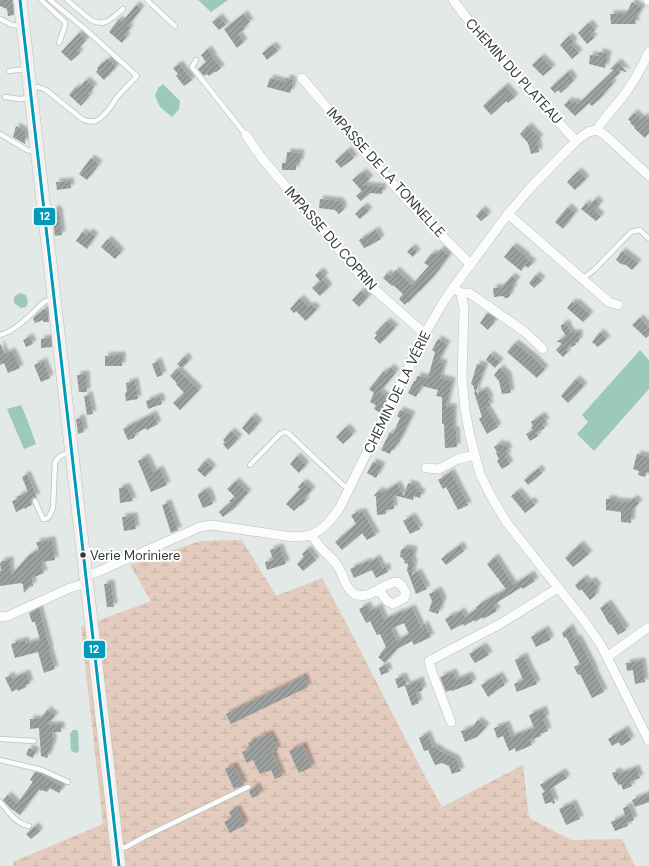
<svg xmlns="http://www.w3.org/2000/svg" width="649" height="866" font-family="'DM Sans',sans-serif">
<defs>
<pattern id="wetland-marsh" width="20" height="14" patternUnits="userSpaceOnUse"><rect width="20" height="14" fill="#e3cbbd"/><path d="M1 5h8M5 5V1M11 12h8M15 12V8" fill="none" stroke="#c3afa3"/></pattern>
<pattern id="building-hatch" width="6" height="6" patternUnits="userSpaceOnUse"><rect width="6" height="6" fill="#9ca09e"/><path d="M-1 1l2-2M0 6l6-6M5 7l2-2" fill="none" stroke="#808382"/></pattern>
<filter id="shadow"><feDropShadow dx="3.5" dy="-3.5" stdDeviation="1" flood-color="#0004"/></filter>
</defs>
<rect width="100%" height="100%" fill="#e3e9e6"/>
<path fill="url(#wetland-marsh)" d="M242 540 276 596 322 578C364 654 400 732 442 807L523 765 529 818 571 840 622 839 635 866H14L13 862 103 824 81 627 151 601 130 565 200 541Z"/>
<path fill="#9cc9b9" d="M198 0H228L211 12Z
M163 84 180 101 179 109 172 117 160 107 155 96 158 88Z
M20 293 26 295 28 302 26 307 21 308 14 303V298L15 296Z
M640 350 649 360V389L594 451 577 434 588 422 582 415Z
M21 405 27 419 36 444 24 449 7 409Z
M73 730H77L78 732 79 751 76 753 73 752 71 750 70 734Z"/>
<path fill="url(#building-hatch)" fill-rule="evenodd" filter="url(#shadow)" d="M0 0H12L14 15 8 16 7 9 0 6Z
M632 2 642 8 635 20 636 24H611L610 14H626Z
M136 5 141 9 128 26 130 28 125 35 127 36 122 43 109 32 119 19 122 22Z
M244 14 250 22 243 27 245 29 238 34 244 42 237 48 224 29Z
M219 17 226 25 219 30 212 22Z
M589 23 595 30 590 34 594 38 587 44 578 33Z
M79 33 86 40 77 50 80 53 71 61 61 52Z
M569 36 574 42 571 45 579 53 572 59 560 45Z
M273 45 278 51 267 60 262 53Z
M208 49 213 56 212 57 221 68 216 72H214L209 76 207 74 204 76 198 69 206 62 201 55Z
M599 52 608 54 605 68 589 64 590 55 599 56Z
M541 57 552 68 543 76 532 65Z
M108 59 116 67 104 80 96 72 98 70 97 68 103 62 104 63Z
M618 62 627 72 618 70 620 73 611 81 613 84 603 94 604 95 592 106 589 103 575 116 564 105 569 100 572 103 574 101 578 104 614 70 610 69Z
M179 64 192 80 184 86 176 76 178 74 173 68Z
M568 72 574 80 561 93 558 90 555 93 550 88Z
M270 78 285 82 287 78 293 80 292 84 293 85 290 93 267 87Z
M86 80 94 87 88 93 90 95 81 106 69 95 76 87 78 89Z
M505 86 515 97 508 103 506 101 491 115 483 106Z
M634 113 642 119 645 116 649 120V133L645 138 634 128 635 127 630 123 631 122 628 119Z
M16 126 26 132 25 144 13 137Z
M528 126 540 138 537 141 539 152 531 154 528 143 520 134Z
M348 150 354 158 341 168 335 161Z
M287 152 301 153 300 162 296 165V170H282V163H286Z
M91 158 99 164 87 180 79 174Z
M578 171 586 179 575 190 567 182Z
M363 172 370 179 363 185 383 187 382 194 370 193 361 201 356 196 362 191 352 180Z
M70 181 71 188 57 190 56 182Z
M320 199 339 201 343 205 342 207 344 209 339 214 335 210 319 208Z
M595 199 600 204 594 210 601 216 596 221 581 209 586 203 589 206Z
M364 206 369 211 360 219 355 214Z
M568 207 575 213 563 229 555 222Z
M55 208 59 212 62 235 55 236 52 213Z
M482 209 488 215 481 221 476 216Z
M376 230 381 239 369 246 364 248 359 240Z
M82 232 87 235 89 232 95 236 87 249 76 241Z
M108 239 121 252 115 259 101 247Z
M513 246 527 257 526 258 533 263 528 268 525 265 521 271 504 257Z
M412 247 417 252 413 257 407 252Z
M441 249 449 256 434 276 420 291H419L408 303 407 302 405 305 399 299 403 294 393 285 392 286 383 278 387 273 391 276 396 270 412 285 429 266 424 263 431 254H437Z
M622 251 638 263 632 270 626 265 621 264 616 260Z
M320 271 325 276 322 279 329 287 320 296 312 288 320 281 315 275Z
M536 275 542 280 534 288 529 283Z
M512 276 517 280 512 286 514 288 510 292V295L508 298H505L503 296 494 297 493 288 502 287Z
M361 291 368 297 359 307 352 300Z
M300 298 309 307 311 305 317 309 306 321 296 311 294 313 290 309Z
M572 302 574 304 576 302 590 315 583 322 567 308Z
M47 309 49 322H43V320L35 323 33 318 36 315 42 312V310Z
M487 313 496 319 488 330 480 323Z
M640 318 649 328V335L646 338 632 325Z
M387 321 395 328 380 344 374 338 377 335 375 333Z
M566 323 571 333H579V340L577 342H575L576 345 571 347 569 344V347L567 350V353L563 357 556 350 562 344 559 342H556L566 336 561 328V325Z
M600 332 607 339 598 347 592 342Z
M30 337 33 344 26 347 23 340Z
M51 338 52 347 41 348V339Z
M438 339 447 344 438 362 444 363 440 378 452 381 446 407H453V430H456L457 447 445 448 444 424H442V397L436 396 438 390 422 386 416 397 408 393 414 381H416L417 376 428 378 435 352 432 350Z
M0 343 5 354 12 351 20 368 8 373 4 363 0 365Z
M515 343 534 358 545 369 537 378 507 352Z
M490 354 500 362 495 368 486 360Z
M122 355V366H105V356Z
M185 356 189 361 182 368 177 364Z
M43 360 50 378 41 382 34 365 41 362 42 365V361Z
M158 361 163 375 157 377 152 364Z
M477 364 485 366 476 391 478 394 479 392 485 390 487 394H488L490 400H488L490 406 486 407 498 427 487 434 479 419 482 417 474 392H475L473 385 471 384Z
M390 367 396 372 380 392 387 397 380 413 374 409 376 405 370 402 374 393 369 389 384 371 386 373Z
M500 368 508 376 511 393 502 394 499 381 494 375Z
M177 369 199 390 180 410 173 403 184 393 176 384 177 383 170 376Z
M86 374 87 392H79L77 375Z
M576 379 584 386 568 403 561 396Z
M135 381 138 399 126 401 125 393 127 392 126 383Z
M89 395 93 414 87 415 84 396Z
M160 396 162 404 148 409 146 401Z
M400 410 412 415 399 442H398L394 450 392 449 390 454 381 450 390 432 393 434 400 418 397 416Z
M153 414 158 424 147 430 146 428 136 433 134 438 128 440 123 429Z
M542 415 546 422 542 424 545 428 536 433 538 436 530 441 526 434 533 430 531 427 533 426 531 422Z
M252 416 259 423 249 435 242 428Z
M82 418 84 432 78 434 76 419Z
M346 427 353 434 343 444 336 437Z
M231 431 239 438 228 450 223 444 225 442 223 440Z
M500 443 502 446 505 444 509 450 506 452 508 455 505 456 510 464 502 469 497 461 499 459 496 453 497 452 494 447Z
M637 454 649 457V473L647 472 645 477 638 475 639 471 633 469Z
M297 456 306 465 299 473 290 464Z
M146 457 153 472 160 469 167 485 151 492 138 461Z
M205 461 213 468 205 477 197 470Z
M373 462 382 466 376 478 367 473Z
M539 468 542 473 528 485 524 480Z
M451 472 468 505 458 510 446 487 443 489 438 480Z
M27 474 37 498 34 497 30 500 32 505 27 507 26 509 24 508 16 512 12 501 18 499 17 497 28 492 22 477Z
M236 481 248 493 236 506V507L223 517 219 512 231 502 229 501 235 497 227 489Z
M303 482 312 490 304 499 306 500 301 506 300 505 294 511 286 504 300 489 298 487Z
M408 483 417 486 416 489H418V491L422 492 420 498 414 496 413 500 393 495 394 509 386 510V514L377 515 376 497 374 495 380 490 382 493 397 484 404 496Z
M127 487 133 501 120 503 119 488Z
M207 490 208 494 209 493 213 504 203 508 198 496V494Z
M518 491 528 503 531 500 535 505 525 513 511 496Z
M634 498 639 503 632 510 631 523 621 522V512L606 510V499H614V501L630 502Z
M168 503 178 530 171 533 162 505Z
M362 511 376 535 367 540 362 533 342 550 335 542 356 524 351 515 358 512 359 513Z
M134 516 136 529 124 531 122 517Z
M412 516 420 529 410 534 403 521Z
M52 540 55 560 42 562 43 564 41 565 44 573 32 578 33 586H30L24 593 23 584H22L21 583 0 586V571H1L0 564 2 561 10 560 11 575 29 555 39 550 36 542Z
M580 544 589 554 573 567 565 558Z
M460 545 464 551 446 565 441 559Z
M280 547 283 557H284L286 564 267 570 265 562 273 560 270 550Z
M405 548 414 550 412 561 414 562 412 575 418 572 427 589 416 594 407 570 408 564 404 563 405 560H403V558L400 557 401 550Z
M308 549 316 560 303 571 297 564 304 557 302 554Z
M495 557 501 566 513 585 531 574 535 581 523 589 522 587 493 605 497 611 483 619 482 617 475 622 474 620 464 626 463 624 451 630 445 619 452 615 453 616 461 611 465 617 477 609 476 607 493 596 494 597 506 589 487 564Z
M377 558 382 568 386 566 388 572 376 578 372 570 354 578 350 569 368 561V563Z
M584 578 588 583 592 580 598 587 596 589 595 596 590 600 581 589 579 591 575 585Z
M111 583 114 607H107L104 584Z
M438 590 443 600 438 614 429 611 432 601 429 594Z
M608 603 626 630 618 635 611 624 610 625 606 619V618L600 608Z
M367 605 370 611 379 607 384 620 400 612V613L412 608 422 629 424 623 431 637 414 645 412 641 397 649 385 663 378 657 381 654H380L386 647 380 634 377 635 370 621 366 623 359 609ZM404 623 409 634 397 641 391 629Z
M39 608 50 649H49L55 669 44 673 38 652 15 658 11 644 25 640 26 644 40 640 35 622H32L29 613Z
M570 627 575 639 578 638 595 671 594 672 604 692 592 698 580 674 578 675 574 667 580 664 566 637 564 638 562 633Z
M545 629 550 638V640L536 647 531 637Z
M483 646 489 655 475 663 469 654Z
M524 656 532 675H533L537 684 517 692 514 684 523 680 515 660Z
M642 661 645 682 635 684 633 670 627 671 626 663Z
M386 665 389 672 381 675 379 668Z
M453 672 456 680 469 675 473 683 452 691 451 690 446 692 440 677Z
M26 673 30 683 26 685V687L18 691 17 689 12 692 5 678 11 675 12 679Z
M499 675 505 685 495 691V692L488 697 481 685Z
M304 676 308 687 231 724 226 714Z
M403 676 407 685 398 688 395 679Z
M420 680 423 690 416 693 419 703 412 706 405 686Z
M48 709 50 713 51 712 55 716 47 725H61V732H52L53 743 47 758 41 756 39 728 30 729V719H40Z
M543 709 546 718 543 719 548 731 540 734 541 736 530 740 532 745 516 752 515 748 509 751 503 736 497 738 494 728 506 724 511 737 534 728 529 715Z
M478 720 486 727 477 737 465 742 461 731 472 728Z
M625 729 631 740 621 746 619 742 612 746 608 739Z
M270 733 278 750 272 752 282 776 275 779 271 770 260 774 253 760 247 763 242 752 250 749 248 743Z
M427 734 433 748 435 747 442 752 456 759 461 771 452 774 449 766 442 763 435 765 428 750 424 751 419 738Z
M303 745 312 767 299 773 289 751Z
M29 748 36 751 33 758 26 755Z
M234 765 244 785 234 789 225 769Z
M636 768 640 778 630 782 632 786 623 790 621 784 618 785 616 780 615 781 612 773 618 771 619 774Z
M35 772 39 773 63 787 59 793 50 788 47 792 42 790 41 791 39 789 20 815 10 808 3 800 8 795 17 804 33 782 30 780Z
M562 772 567 778 550 789 555 803 553 804 552 802 545 804 542 793 545 792 540 785Z
M257 786 260 794 252 798 249 791 252 788Z
M649 793V802L635 807 632 800Z
M573 803 580 819 566 825 559 809Z
M629 806 634 820 627 823 628 826 615 831 611 822 625 816 623 808Z
M237 808 245 825 230 833 224 822 232 818 229 812Z
M35 826 40 831 31 839 26 834Z"/>
<g fill="none" stroke-linecap="round" stroke-linejoin="round">
<g stroke="#bcc1c0" stroke-width="6">
<path id="lane" d="M41 0 65 22V26L59 43
M67 0 91 20C105 28 113 17 123 9
M147 0 175 26
M0 19 12 25 21 26
M196 60 192 67 246 135
M9 71 26 69
M32 88 38 87 46 90 82 119C86 121 91 122 95 121 102 119 113 105 116 98L137 76 84 28 50 0
M5 97 19 99 29 98
M0 134 27 150 36 152
M582 279 594 270 631 232 640 230 649 239
M0 335C17 330 30 315 43 303L46 301 53 300
M250 465 280 434 285 432 288 433 343 485 350 489
M35 501 43 519H46L49 517 53 508 55 462 60 456 70 452
M0 739 34 741
M0 760 42 770 68 782
M0 802C8 811 16 824 29 826
M119 848 126 847 144 837 248 787"/>
</g>
<g stroke="#bcc1c0" stroke-width="10">
<path id="street" d="M453 0C490 50 534 95 576 141
M648 0 649 1
M302 78 362 149 408 201 471 265
M597 130C604 117 615 107 624 95 634 82 642 67 649 52
M246 135 261 157 366 282 425 334
M508 214 609 302 618 305
M453 288 461 293 464 308 462 378 465 410 470 436 480 474 491 496 507 523 583 619 601 645 649 741
M461 293H469L478 299 525 332 543 349
M426 468 439 469 458 459 475 455
M312 534C316 543 322 550 329 556 332 559 335 562 337 565 343 573 344 586 352 592 356 596 362 596 367 595 378 592 387 582 398 582L402 586 406 593 404 598 393 604 387 601 382 594 378 591
M86 574 95 573 200 527 212 525 292 537C297 536 301 537 305 536 321 534 332 519 340 507L425 334 442 304 453 288 508 214 532 186 576 141 588 132 597 130 605 135 649 176
M0 617 8 616 70 588 87 583
M607 657 649 627
M451 722 432 672 429 661 500 624 558 588"/>
</g>
<g stroke="#bcc1c0" stroke-width="14">
<path id="secondary" d="M20 0 119 866"/>
</g>
<use href="#lane" stroke="#fbfcfb" stroke-width="4.5"/>
<use href="#street" stroke="#fbfcfb" stroke-width="9"/>
<use href="#secondary" stroke="#f3f0ed" stroke-width="13"/>
<g stroke="#fff" stroke-width="6">
<path id="bus-1" d="M20 0 119 866"/>
</g>
<use href="#bus-1" stroke="#009bb9" stroke-width="3"/>
</g>
<circle fill="#333836" stroke="#fff" stroke-width="1.5" cx="83" cy="555" r="3.5"/>
<g text-anchor="middle" dominant-baseline="central" stroke-width="4" stroke-linejoin="round" paint-order="stroke">
<g font-size="13" fill="#333836" stroke="#fff" text-anchor="start">
<text x="90" y="555">Verie Moriniere</text>
</g>
<g font-size="14" fill="#333836" stroke="#fff">
<text transform="translate(514 71) rotate(48)">CHEMIN DU PLATEAU</text>
<text transform="translate(386 172) rotate(48)">IMPASSE DE LA TONNELLE</text>
<text transform="translate(331 238) rotate(49)">IMPASSE DU COPRIN</text>
<text transform="translate(397 392) rotate(-64)">CHEMIN DE LA VÉRIE</text>
</g>
</g>
<g stroke="#fff" stroke-width="1.5">
<rect x="33" y="207" width="23" height="19" rx="4" fill="#009bb9"/>
<rect x="83" y="640" width="23" height="19" rx="4" fill="#009bb9"/>
</g>
<g font-size="11" text-anchor="middle" font-weight="bold" fill="#fff">
<text x="45" y="220">12</text>
<text x="94" y="653">12</text>
</g>
</svg>
